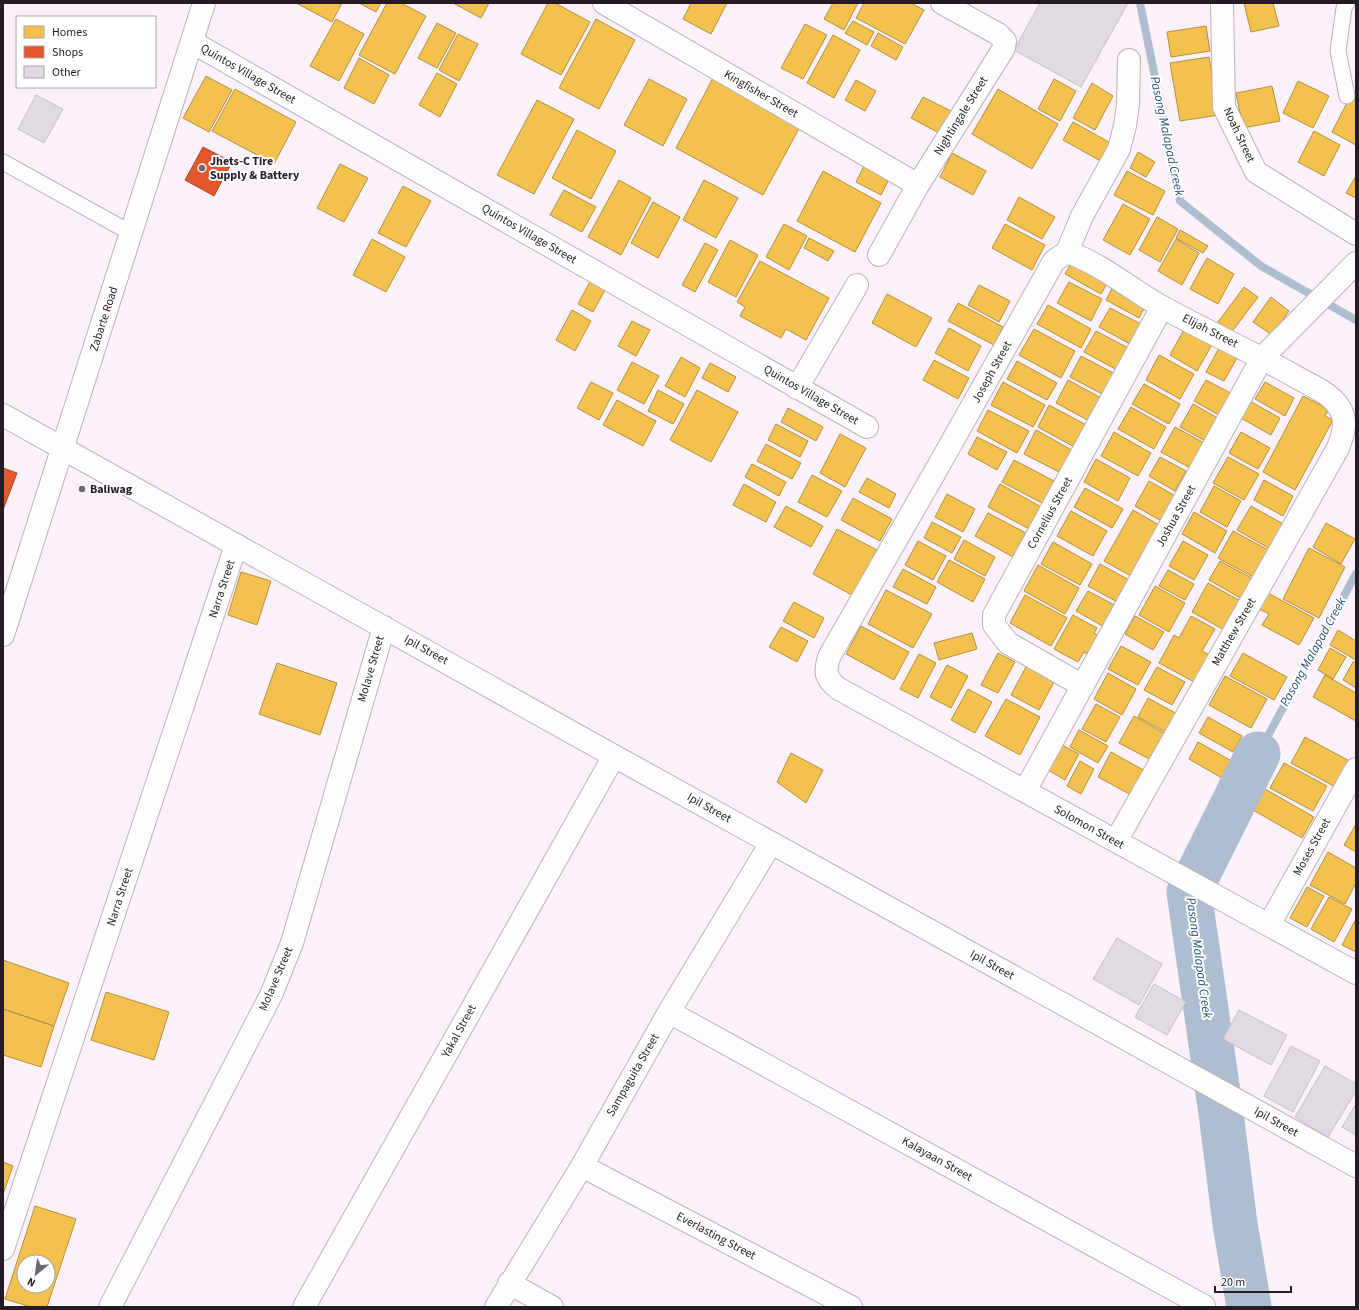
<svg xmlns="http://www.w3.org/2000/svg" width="1359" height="1310" font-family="'Source Sans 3',sans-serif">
<rect width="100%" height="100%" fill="#faf1f9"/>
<path fill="#f2c14e" stroke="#b48f41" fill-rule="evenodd" d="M296 3H342L332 22Z
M359 3H381L376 12Z
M387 3H401L426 16 395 74 359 55Z
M453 3H489L481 18Z
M548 3H555L590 22 561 75 521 54Z
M691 3H727L711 34 683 19Z
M833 3H858L844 30 824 19Z
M864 3H911L924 10 905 44 856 18Z
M1244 3H1273L1279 26 1251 32Z
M336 19 364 34 339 81 310 66Z
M596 19 635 40 599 109 559 88Z
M853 21 874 32 867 45 845 33Z
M437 23 456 33 437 68 418 58Z
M805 24 827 35 803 79 781 68Z
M1206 26 1210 51 1171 57 1167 32Z
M878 33 903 47 896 60 871 46Z
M458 34 478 44 459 81 439 70Z
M833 35 860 50 834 98 807 83Z
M1209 57 1219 115 1180 121 1170 63Z
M359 58 389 75 374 104 344 88Z
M437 73 457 84 440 117 419 105Z
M206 76 232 90 209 132 183 118Z
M713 78 801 125 763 195 676 148Z
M649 79 687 99 663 146 624 125Z
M1054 79 1076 91 1060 121 1038 109Z
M856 80 876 91 865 111 845 100Z
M1298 81 1329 96 1313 128 1283 113Z
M1092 83 1113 96 1095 130 1073 118Z
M1272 86 1280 121 1243 128 1236 93Z
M235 89 296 122 274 164 212 131Z
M998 89 1058 124 1032 169 972 134Z
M923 97 951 111 939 133 911 118Z
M1350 97 1356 101V145L1332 132Z
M537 100 574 119 534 194 497 175Z
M1073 122 1116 146 1106 164 1063 140Z
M577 130 616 151 591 199 552 178Z
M1314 131 1340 145 1324 176 1298 162Z
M1138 152 1155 162 1146 177 1130 168Z
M952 153 986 171 973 195 940 177Z
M866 162 891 175 881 195 856 182Z
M340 164 368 178 344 222 317 208Z
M823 171 881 203 855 252 797 221Z
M1127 171 1165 191 1153 215 1114 195Z
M1356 176V198L1346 193Z
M619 180 651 198 621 255 588 237Z
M704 180 738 198 716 238 683 220Z
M403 186 431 201 406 247 378 233Z
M564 190 596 207 582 232 550 215Z
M1019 197 1055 217 1042 239 1007 220Z
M653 202 680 217 658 258 631 243Z
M1123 204 1150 219 1130 255 1103 240Z
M1157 217 1178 229 1160 262 1139 250Z
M784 224 807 236 789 270 766 257Z
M1005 224 1045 245 1032 270 992 248Z
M1180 230 1208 246 1203 253 1176 238Z
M809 238 834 251 828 261 804 248Z
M372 239 405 257 386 292 353 275Z
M1176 239 1199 253 1182 285 1158 271Z
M730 240 758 255 736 297 708 282Z
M705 243 718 250 695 292 682 285Z
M1074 258 1110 278 1101 294 1065 274Z
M1207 258 1234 274 1218 304 1190 289Z
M760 261 829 298 806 340 786 329 781 338 740 316 745 307 737 302Z
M591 280 606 288 593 312 578 304Z
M1069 282 1102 299 1091 321 1057 303Z
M1115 283 1148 301 1139 318 1106 300Z
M979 285 1010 301 999 322 968 305Z
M1244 287 1258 297 1231 333 1218 322Z
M887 294 932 318 916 347 872 323Z
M1271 297 1289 311 1272 335 1253 322Z
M958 303 1003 327 994 345 948 321Z
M1048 305 1091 329 1081 348 1037 324Z
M1110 308 1141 324 1130 344 1099 327Z
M572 310 591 321 575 351 556 340Z
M632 321 650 330 636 356 618 346Z
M1186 326 1214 341 1197 371 1170 355Z
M949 328 981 346 968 371 935 353Z
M1034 329 1075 351 1061 378 1019 355Z
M1096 331 1132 350 1121 372 1084 352Z
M1219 348 1237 358 1224 381 1206 372Z
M1159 355 1194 374 1180 399 1146 380Z
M1081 356 1117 375 1106 396 1070 377Z
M681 357 700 368 685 397 665 386Z
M934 360 969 378 958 399 923 380Z
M1017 361 1057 383 1047 400 1007 379Z
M632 362 659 376 644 404 617 390Z
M710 363 736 377 728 392 702 378Z
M1068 380 1105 400 1093 423 1056 403Z
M1206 380 1238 397 1226 419 1194 401Z
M591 382 613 393 599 420 577 408Z
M1003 382 1045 405 1033 427 991 405Z
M1265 382 1294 398 1285 416 1255 399Z
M1144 384 1180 404 1169 424 1132 404Z
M658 390 684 404 673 424 648 411Z
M697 390 738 412 711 462 670 440Z
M1303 396 1329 409 1325 416 1333 420 1295 490 1263 472Z
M617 400 656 421 643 446 603 425Z
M1248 400 1280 418 1271 435 1239 417Z
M1193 404 1223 421 1211 444 1180 427Z
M1049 405 1090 427 1078 449 1038 427Z
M1131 407 1166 427 1154 449 1118 429Z
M788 408 823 427 816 441 781 422Z
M988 410 1029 431 1017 453 977 431Z
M776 424 808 441 800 457 768 440Z
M1175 427 1208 445 1194 470 1161 452Z
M1036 430 1077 453 1065 475 1024 454Z
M1114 432 1151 453 1138 476 1101 456Z
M1241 432 1270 448 1258 469 1229 453Z
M840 434 866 448 845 487 820 473Z
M977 437 1007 452 997 470 968 454Z
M766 444 801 463 792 479 757 461Z
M1160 457 1186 471 1175 491 1149 476Z
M1228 457 1259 474 1244 500 1213 483Z
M1096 459 1130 478 1118 501 1084 482Z
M1014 460 1056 482 1044 504 1002 482Z
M752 464 786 482 779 496 745 477Z
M812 475 842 491 827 517 798 502Z
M867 478 896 494 889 508 859 492Z
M1264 480 1293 496 1283 516 1254 500Z
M1149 481 1179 498 1165 523 1135 506Z
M744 484 776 502 766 522 733 505Z
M1000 484 1045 509 1033 531 988 507Z
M1214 486 1241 501 1227 527 1200 512Z
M1085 488 1123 509 1112 528 1074 507Z
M947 494 975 509 963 532 935 517Z
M853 498 892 519 880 541 841 520Z
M786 506 823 526 811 547 774 527Z
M1251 506 1285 525 1272 550 1237 530Z
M1133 510 1159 525 1131 576 1104 561Z
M1071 511 1107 531 1093 556 1057 536Z
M1194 512 1227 531 1215 553 1182 534Z
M988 513 1026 533 1013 557 975 536Z
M932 522 961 537 952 553 924 538Z
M1326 523 1355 539 1341 564 1313 547Z
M837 529 877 550 852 595 813 574Z
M1233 531 1272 552 1257 579 1218 558Z
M964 540 995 557 985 576 954 559Z
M918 541 946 556 933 580 905 565Z
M1183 541 1208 555 1194 580 1169 566Z
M1053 542 1092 564 1080 585 1041 564Z
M1309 548 1345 567 1319 618 1283 599Z
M949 560 985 579 973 602 937 582Z
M1220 561 1255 580 1244 600 1209 580Z
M1100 564 1131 581 1119 603 1088 586Z
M1038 565 1079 588 1065 614 1024 591Z
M903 569 936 587 927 604 893 587Z
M1168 570 1194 584 1185 600 1159 586Z
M241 572 271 581 257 625 228 615Z
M1208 583 1244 603 1228 632 1192 612Z
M1155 586 1185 603 1169 632 1139 615Z
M886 590 932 614 913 648 868 624Z
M1088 591 1120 608 1108 629 1076 611Z
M1268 593 1314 618 1299 645 1262 625 1269 614 1259 609Z
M1025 595 1067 618 1051 646 1010 623Z
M794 602 824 618 814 638 783 621Z
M1073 615 1097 628 1094 633 1101 637 1091 656 1084 652 1078 662 1054 649Z
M1135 616 1164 632 1153 650 1125 634Z
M1191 616 1215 629 1202 651 1213 657 1198 684 1159 663 1174 635 1179 638Z
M861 626 909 652 894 680 846 654Z
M781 627 808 641 797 662 769 647Z
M1338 630 1356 641V660L1330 645Z
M972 633 977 649 939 660 934 643Z
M1121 646 1151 662 1138 685 1108 669Z
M1330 648 1346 657 1333 679 1318 670Z
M998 653 1015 662 998 693 981 685Z
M1243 653 1287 677 1274 700 1230 676Z
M919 654 936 663 918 698 900 689Z
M1353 662 1356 663V688L1343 680Z
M277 663 337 683 320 735 259 714Z
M947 665 968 676 951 708 930 697Z
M1027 665 1055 680 1039 710 1011 695Z
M1157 667 1185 682 1172 705 1144 690Z
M1108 673 1136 689 1122 715 1094 699Z
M1325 675 1356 693V721L1313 697Z
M1225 676 1267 699 1251 728 1209 705Z
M968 689 992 702 975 733 951 720Z
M1148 698 1179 715 1169 734 1138 717Z
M1006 699 1040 717 1020 755 985 736Z
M1096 704 1120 717 1106 742 1082 729Z
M1134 716 1167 735 1153 761 1119 743Z
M1208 717 1242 736 1233 752 1199 733Z
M1079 730 1108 746 1098 763 1070 747Z
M1305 737 1355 764 1341 790 1291 763Z
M1198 742 1237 764 1227 781 1189 759Z
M1062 745 1079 754 1065 780 1048 770Z
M1111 752 1147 772 1133 796 1098 777Z
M791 753 823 770 806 803 777 782Z
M1080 761 1094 769 1081 794 1067 786Z
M1284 763 1327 786 1313 811 1270 788Z
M1265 789 1314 817 1302 838 1253 810Z
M1356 824V852L1344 845Z
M1328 852 1356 868V883L1345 904 1310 885Z
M1307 887 1324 896 1307 927 1290 918Z
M1329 897 1352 909 1334 942 1311 929Z
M1356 919V952L1342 945Z
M3 960 69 983 54 1026 3 1009Z
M106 992 169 1012 154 1060 91 1040Z
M3 1009 54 1026 41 1067 3 1055Z
M3 1162 13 1166 3 1194Z
M35 1206 76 1219 47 1307H31L5 1299ZM24 1262H48V1286H24Z"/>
<path fill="#e4572e" stroke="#ab452b" d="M203 147 232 162 214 196 185 180Z
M3 468 17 473 3 510Z"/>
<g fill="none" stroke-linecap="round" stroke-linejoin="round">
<path stroke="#aebdd0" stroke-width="8" d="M1140 3 1180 201 1261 266 1356 320
M1258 754 1356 574"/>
<path stroke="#aebdd0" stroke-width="45" d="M1249 1307 1235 1224 1221 1113 1189 892 1258 754"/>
</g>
<path fill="#e0d9e2" stroke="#c7c0c9" d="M1040 3H1128L1081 87 1014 50Z
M36 95 63 109 44 143 18 129Z
M1117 938 1162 964 1139 1005 1093 979Z
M1154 984 1186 1002 1167 1035 1135 1017Z
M1239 1010 1287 1035 1271 1065 1223 1039Z
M1291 1046 1320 1061 1293 1112 1264 1096Z
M1325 1066 1356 1084V1091L1328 1137 1295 1117Z
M1356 1104V1135L1342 1127Z"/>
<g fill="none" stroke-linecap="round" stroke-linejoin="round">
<g stroke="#bab1b9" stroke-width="17">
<path id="service" d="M1347 96 1338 51 1344 8 1347 3
M3 162 131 233"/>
</g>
<g stroke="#bab1b9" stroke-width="24">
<path id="minor" d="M604 3 918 185
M1222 3 1224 107 1256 172 1356 234
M192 42 867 427
M1129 60 1128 104 1125 126 1119 149 1082 216 1067 252 1054 261 935 472 829 657C824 673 826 679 839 689L1356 973
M1067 252C1102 264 1131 290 1164 308 1208 332 1254 353 1298 378 1312 386 1330 393 1339 407 1348 420 1343 435 1338 448L1116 841
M879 255 918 185 1004 48 1005 41 998 34 942 3
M797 388 857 285
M3 415 62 448
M1083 686 1008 643 994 625V615L1162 307
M1025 791 1262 358 1356 263
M1269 925 1356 769
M669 1012 1204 1306
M582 1166 851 1307
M3 1249 236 545
M509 1283 552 1307
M110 1307 271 995 292 943 384 627
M304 1307 614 756
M496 1307 582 1166 669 1012 771 843"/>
</g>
<g stroke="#bab1b9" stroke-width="24">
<path id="tertiary" d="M62 448 614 756 1356 1166"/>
</g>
<g stroke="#bab1b9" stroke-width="24">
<path id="secondary" d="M3 635 204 3"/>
</g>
<use href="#service" stroke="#fefdfe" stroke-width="15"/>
<use href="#minor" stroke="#fefdfe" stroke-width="22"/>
<use href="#tertiary" stroke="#fefdfe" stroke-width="22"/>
<use href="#secondary" stroke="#fefdfe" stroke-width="22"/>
</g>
<g fill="#70666f" stroke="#fff" stroke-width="1.5">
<circle cx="202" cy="168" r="4"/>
<circle cx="82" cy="489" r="4"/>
</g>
<g text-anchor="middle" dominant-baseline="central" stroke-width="4" stroke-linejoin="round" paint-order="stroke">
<g font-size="12" fill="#251b24" stroke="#fff">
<text transform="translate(248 74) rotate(30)">Quintos Village Street</text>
<text transform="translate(761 94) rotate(30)">Kingfisher Street</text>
<text transform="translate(961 116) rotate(-58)">Nightingale Street</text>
<text transform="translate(1239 135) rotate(65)">Noah Street</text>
<text transform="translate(529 234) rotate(30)">Quintos Village Street</text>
<text transform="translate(104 319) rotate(-72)">Zabarte Road</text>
<text transform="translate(1210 331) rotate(27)">Elijah Street</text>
<text transform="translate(992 372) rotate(-61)">Joseph Street</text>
<text transform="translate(811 395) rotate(30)">Quintos Village Street</text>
<text transform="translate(1050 513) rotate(-61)">Cornelius Street</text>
<text transform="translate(1176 516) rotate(-61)">Joshua Street</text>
<text transform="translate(222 589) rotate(-72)">Narra Street</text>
<text transform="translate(1234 632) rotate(-60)">Matthew Street</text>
<text transform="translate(426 650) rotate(29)">Ipil Street</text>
<text transform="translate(371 669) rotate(-74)">Molave Street</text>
<text transform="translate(709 808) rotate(29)">Ipil Street</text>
<text transform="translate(1089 827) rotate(29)">Solomon Street</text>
<text transform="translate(1312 847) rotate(-61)">Moses Street</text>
<text transform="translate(120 897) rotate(-72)">Narra Street</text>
<text transform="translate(992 965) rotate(29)">Ipil Street</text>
<text transform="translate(276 979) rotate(-67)">Molave Street</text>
<text transform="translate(459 1031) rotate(-61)">Yakal Street</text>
<text transform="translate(633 1075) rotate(-60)">Sampaguita Street</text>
<text transform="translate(1276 1122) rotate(29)">Ipil Street</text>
<text transform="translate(937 1159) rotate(29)">Kalayaan Street</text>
<text transform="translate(716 1236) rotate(28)">Everlasting Street</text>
</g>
<g font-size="12" font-weight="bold" fill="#251b24" stroke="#fff" text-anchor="start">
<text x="210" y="161">Jhets-C Tire<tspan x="210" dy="14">Supply &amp; Battery</tspan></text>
<text x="90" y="489">Baliwag</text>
</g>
<g font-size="13" font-style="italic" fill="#2a5478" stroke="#fff">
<text transform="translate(1167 136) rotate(78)">Pasong Malapad Creek</text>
<text transform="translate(1313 652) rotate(-61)">Pasong Malapad Creek</text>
<text transform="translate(1199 958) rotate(82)">Pasong Malapad Creek</text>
</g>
</g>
<rect width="1359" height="1310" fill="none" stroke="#251b24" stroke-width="8"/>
<rect x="16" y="16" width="140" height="72" fill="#ffffff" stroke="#a8a4a7"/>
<rect x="24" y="26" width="20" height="12" fill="#f2c14e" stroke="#a8a4a7"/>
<text x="52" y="36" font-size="12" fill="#251b24">Homes</text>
<rect x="24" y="46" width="20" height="12" fill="#e4572e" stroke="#a8a4a7"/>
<text x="52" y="56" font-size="12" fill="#251b24">Shops</text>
<rect x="24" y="66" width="20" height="12" fill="#e0d9e2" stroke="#a8a4a7"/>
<text x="52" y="76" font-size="12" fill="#251b24">Other</text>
<g transform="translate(36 1274) rotate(209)"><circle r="19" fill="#ffffff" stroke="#a8a4a7"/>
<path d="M0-3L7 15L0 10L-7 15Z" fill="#70666f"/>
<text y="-6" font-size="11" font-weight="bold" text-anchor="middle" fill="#251b24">N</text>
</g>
<path d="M1215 1286v6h76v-6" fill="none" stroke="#251b24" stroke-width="2"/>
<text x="1221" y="1286" font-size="12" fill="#251b24" stroke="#ffffff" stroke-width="3" paint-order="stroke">20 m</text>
</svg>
